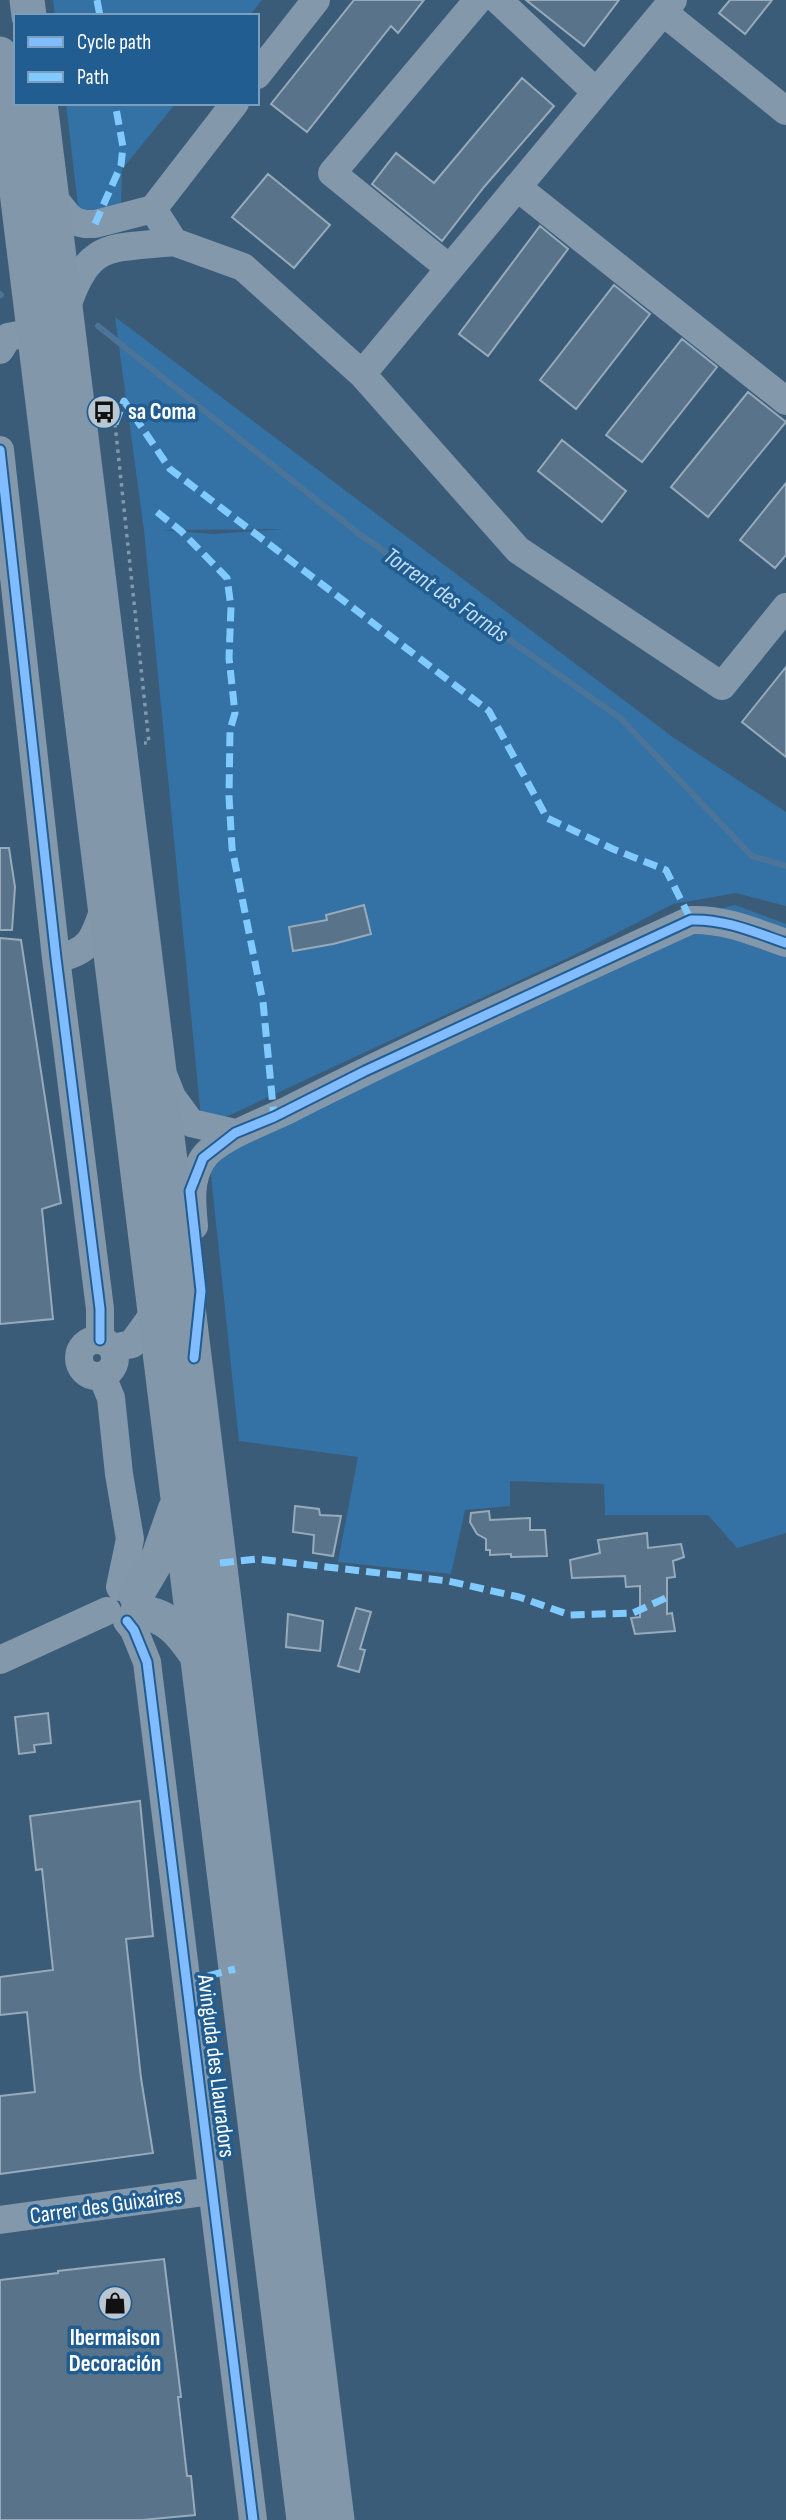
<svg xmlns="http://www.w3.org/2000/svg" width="786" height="2520" font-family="'Sofia Sans Condensed',sans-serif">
<rect width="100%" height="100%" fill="#3b5c79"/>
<path fill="#3472a6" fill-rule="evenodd" d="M53 0H262L249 16H55Z
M66 103H176L122 169 121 203 79 214Z
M115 317 674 738 786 812V906L736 893 673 904 572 956 202 1128 144 530ZM285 529 214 534 160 530 284 529Z
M735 905 786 924V1533L737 1548 708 1515H605L604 1484 510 1481V1506L465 1510 451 1574 338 1562 358 1457 239 1441 209 1156 691 916Z"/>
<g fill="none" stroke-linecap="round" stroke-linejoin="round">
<path stroke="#4c7498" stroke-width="6" d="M0 294 1 295
M98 326 358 533 620 718 752 856 786 866"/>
</g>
<path fill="#59738a" stroke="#97aaba" stroke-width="2" d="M354 0H424L398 33 391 26 307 132 271 104Z
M526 0H619L584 46Z
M730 0H772L745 34 719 13Z
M522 78 554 106 484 187 442 241 372 184 396 153 434 183Z
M268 174 330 225 294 268 232 217Z
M540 226 568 249 488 356 459 334Z
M614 285 650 314 576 409 540 380Z
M682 339 717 367 642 462 606 435Z
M748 392 786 422 708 517 671 487Z
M562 440 626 491 602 522 538 471Z
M786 483V555L775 568 740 540Z
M786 667V757L742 722Z
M0 848H9L15 887 12 930H0Z
M364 905 371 934 333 944 293 951 289 927 327 920 326 915Z
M0 938 21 940 61 1203 42 1209 53 1319 0 1324Z
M295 1506 319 1509 320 1515 341 1516 333 1556 313 1553 314 1535 293 1532Z
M489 1511 490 1520 530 1518V1530H545L547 1556 511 1557V1554L490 1555V1550H486V1539L477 1534 470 1522 471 1513Z
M647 1533 648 1548 681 1544 684 1557 673 1561 675 1577 667 1578V1614L672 1613 675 1631 635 1634 631 1618 640 1617V1586L626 1587 625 1576 572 1578 570 1560 600 1553 598 1540Z
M356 1608 371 1612 360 1649 365 1650 359 1672 338 1666Z
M288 1614 323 1621 320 1651 286 1647Z
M48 1713 51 1743 34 1745 35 1752 19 1754 15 1717Z
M140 1801 153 1936 126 1939 141 2078 153 2153 0 2174V2096L35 2092 27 2012 0 2015V1977L53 1970 42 1869 36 1870 30 1816Z
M164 2259 181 2397H178L187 2476H191L195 2515 142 2520H0V2280L58 2273V2271Z"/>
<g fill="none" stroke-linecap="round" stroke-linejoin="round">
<path stroke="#8498ab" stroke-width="3.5" stroke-dasharray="3.5 5" stroke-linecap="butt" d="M115 424 149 743H144"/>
<path stroke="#8498ab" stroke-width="28" d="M498 0 596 92
M663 12 786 111
M257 75 316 0
M517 187 786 401
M52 196 69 217 76 222 85 224H95L153 209 235 103
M153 209 174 242 243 267 362 374 518 550 722 686 786 607
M449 268 332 173 478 0
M66 310C88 240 109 249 174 242
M0 350 8 337 34 332
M362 374 673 0
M0 450 56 958 100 1309V1340
M56 958C91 953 95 936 105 905
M164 1077 172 1097 191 1123 235 1133
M194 1226C192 1203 189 1181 202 1160 214 1139 266 1121 288 1110 420 1043 556 982 691 920 725 919 754 932 786 943
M79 1358a18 18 0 1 1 36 0a18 18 0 1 1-36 0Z
M113 1348 132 1344 155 1312
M102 1376 111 1398 119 1474 130 1539 120 1587
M127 1621 134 1630 147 1662 253 2520
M0 1660 107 1611
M0 2220 212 2191"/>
<path stroke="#8298aa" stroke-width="35" d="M27 0 29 16
M0 54 304 2520
M40 103 337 2520
M136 1595 159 1556 175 1510
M137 1613C165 1612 181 1632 196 1654"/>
<path stroke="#80caff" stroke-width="7" stroke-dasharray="14 7" stroke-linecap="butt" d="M97 0 100 16
M95 224 121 165 123 147 115 103
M115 424 124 401 170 469 489 711 547 818 613 849 666 870 691 920
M157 512 181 531 227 578 231 607 229 658 235 713 230 730 229 796 232 848 263 1002 274 1117
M220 1563 258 1559 448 1581 519 1597 570 1615 633 1613 670 1596
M208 1976 235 1969"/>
<g stroke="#225d92" stroke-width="13">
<path id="cycleway" d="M0 450 56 958 100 1309V1340
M194 1358 201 1291 190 1191 203 1158 235 1133 274 1117 365 1071 691 920C725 919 754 932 786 943
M127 1621 134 1630 147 1662 253 2520"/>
</g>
<use href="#cycleway" stroke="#80bcff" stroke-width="9"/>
</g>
<defs>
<g id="bus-disc" transform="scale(1.75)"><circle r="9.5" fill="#bac6d0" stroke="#225d92"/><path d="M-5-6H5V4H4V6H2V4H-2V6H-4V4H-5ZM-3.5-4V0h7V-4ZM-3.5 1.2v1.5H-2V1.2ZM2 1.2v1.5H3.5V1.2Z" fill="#111"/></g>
<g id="shop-disc" transform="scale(1.75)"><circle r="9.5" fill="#bac6d0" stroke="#225d92"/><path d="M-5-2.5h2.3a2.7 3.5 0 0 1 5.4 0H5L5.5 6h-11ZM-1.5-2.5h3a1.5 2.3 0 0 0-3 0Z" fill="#111"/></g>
</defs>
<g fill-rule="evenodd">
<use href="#bus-disc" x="104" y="412"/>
<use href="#shop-disc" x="115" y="2303"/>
</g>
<g text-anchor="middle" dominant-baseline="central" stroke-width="7" stroke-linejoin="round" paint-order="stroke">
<g font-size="23" font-weight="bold" fill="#fff" stroke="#225d92" text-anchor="start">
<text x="128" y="412">sa Coma</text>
<text x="115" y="2338" text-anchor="middle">Ibermaison<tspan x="115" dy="26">Decoración</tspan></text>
</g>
<g font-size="23" fill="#fff" stroke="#225d92">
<text transform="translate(216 2066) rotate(83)">Avinguda des Llauradors</text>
<text transform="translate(106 2206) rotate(-8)">Carrer des Guixaires</text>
</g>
<g font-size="24" font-style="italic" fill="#c0ddf4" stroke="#225d92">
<text transform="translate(446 595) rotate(35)">Torrent des Fornàs</text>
</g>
</g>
<rect x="14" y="14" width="245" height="91" fill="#225d92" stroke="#7a9ebe" stroke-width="2"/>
<rect x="28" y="37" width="35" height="10" fill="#80bcff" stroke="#7a9ebe" stroke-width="2"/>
<text x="77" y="49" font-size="21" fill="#ffffff">Cycle path</text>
<rect x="28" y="72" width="35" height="10" fill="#80caff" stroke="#7a9ebe" stroke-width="2"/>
<text x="77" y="84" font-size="21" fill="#ffffff">Path</text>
</svg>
